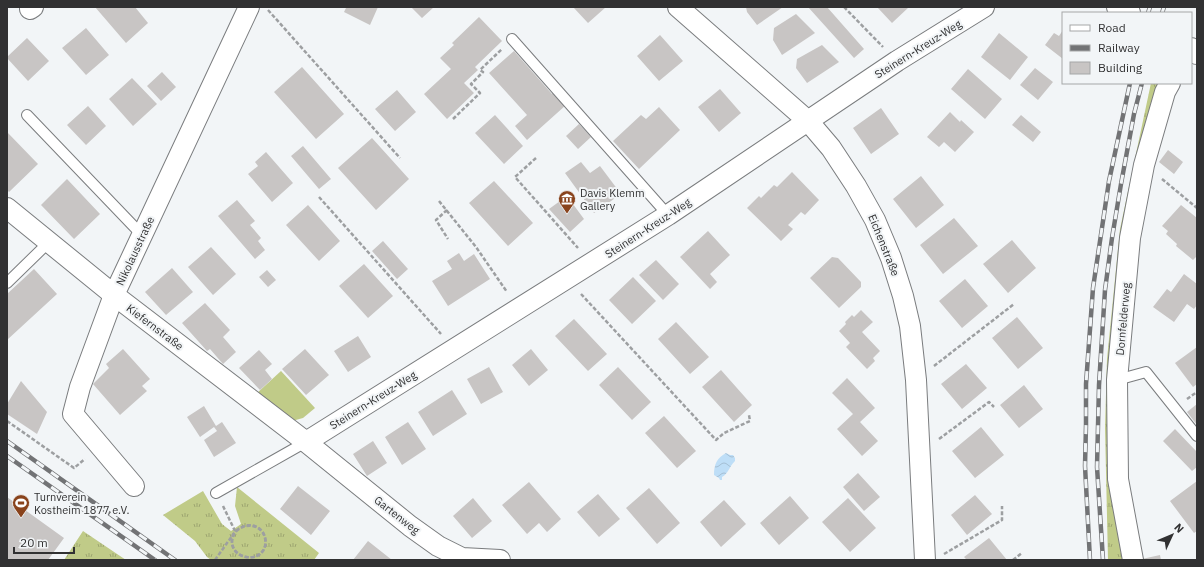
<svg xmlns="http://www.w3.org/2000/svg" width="1204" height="567" font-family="'IBM Plex Sans',sans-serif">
<defs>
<pattern id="grass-tufts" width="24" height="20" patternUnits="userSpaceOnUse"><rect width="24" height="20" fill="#c0cb88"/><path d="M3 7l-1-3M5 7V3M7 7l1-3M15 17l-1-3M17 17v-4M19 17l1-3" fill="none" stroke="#9da570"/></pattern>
<pattern id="water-waves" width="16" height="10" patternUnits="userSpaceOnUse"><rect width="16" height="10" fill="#bedef7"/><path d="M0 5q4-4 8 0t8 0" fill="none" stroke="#a4bfd4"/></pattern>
</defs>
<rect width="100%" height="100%" fill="#f2f5f7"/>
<path fill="url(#grass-tufts)" d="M1151 83H1158L1151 108 1112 360 1129 560H1108L1105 428 1107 359 1120 229Z
M237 487 319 553 314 560H211L207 557 195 541 163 515 203 491 222 524 231 531 241 524 235 506Z
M83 531 126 560H64Z"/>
<path fill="#c0cb88" d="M281 371 315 408 303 418 292 421 256 394Z"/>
<path fill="url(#water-waves)" d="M726 453 730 455H733L735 458V461C729 467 728 474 722 477V480H720L719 478 714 475C714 464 717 458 726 453Z"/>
<path fill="#c8c5c4" d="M95 7H135L148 23 126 43Z
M343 7H378L370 25 344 12 346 8Z
M411 7H434L422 18Z
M573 7H606L588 23Z
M746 7H783L757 25 747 12Z
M808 7H827L864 49 854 58Z
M877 7H909L892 23Z
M796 14 815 33 782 55 773 40 774 28Z
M479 17 502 41 475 67 478 70 464 83 474 93 447 119 424 94 451 69 440 58 454 45 452 43Z
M86 28 109 55 86 75 62 48Z
M1063 30V59L1045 45 1054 33 1059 36Z
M999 33 1028 57 1010 80 981 57Z
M660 35 683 61 659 81 637 56Z
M27 38 49 61 28 81 7 58V57Z
M822 45 839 62 807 83 796 68 797 59Z
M514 51 552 94 554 91 566 105 527 140 515 126 527 115 489 73Z
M302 67 344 114 316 139 274 92Z
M1035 68 1053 82 1038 100 1020 85Z
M968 69 1002 99 985 119 951 89Z
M162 72 176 87 161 101 147 86Z
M132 78 157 104 133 126 109 99Z
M720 89 741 113 719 132 698 107Z
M397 90 416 112 395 131 375 109Z
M88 106 106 126 86 145 67 125Z
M659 107 680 130 639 169 613 141 641 115 646 119Z
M881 108 899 134 871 154 853 128Z
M950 112 960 122 961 120 974 132 955 152 944 142 939 147 927 137Z
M495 115 523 146 504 164 475 133Z
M1021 115 1041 132 1033 142 1012 125Z
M579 124 591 137 578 149 566 136Z
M7 132 38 164 9 192 7 190Z
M372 138 409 179 376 210 338 168Z
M303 146 331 179 319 189 291 156Z
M1168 150 1183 162 1174 174 1159 162Z
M266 152 293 183 272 202 248 174 258 166 255 162Z
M581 162 590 173 600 166 621 194 594 213 565 173Z
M792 172 819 200 805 215 801 212 788 225 793 229 781 241 747 208 759 196 761 198 774 185 777 187Z
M921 176 944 205 916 228 893 199Z
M67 179 100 214 74 239 41 205Z
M494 181 533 223 508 246 469 203Z
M567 196 584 219 570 232 549 209Z
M237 200 255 221 250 225 261 238 258 241 265 250 255 259 218 216Z
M308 205 340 241 319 261 286 225Z
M1181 205 1197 218V256L1193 260 1176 246 1177 244 1166 234 1168 231 1162 226Z
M954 218 978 246 943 274 920 245Z
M708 231 730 255 710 274 717 282 710 289 680 257Z
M1012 240 1036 268 1008 293 983 264Z
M383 241 408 269 397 279 372 251Z
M211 247 236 274 213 295 188 267Z
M459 253 464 261 474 254 490 279 448 306 432 281 452 269 447 261Z
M832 257 838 258 861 282V287L839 308 810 278Z
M656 260 679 284 663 300 639 275Z
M364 264 393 296 368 318 339 286Z
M172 268 193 292 166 315 145 292Z
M34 269 57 294 7 340V294Z
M267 270 276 280 268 287 259 277Z
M1184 274 1197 284V305L1194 309 1187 304 1174 322 1153 307 1167 289 1171 292Z
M633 277 656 301 632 324 609 300Z
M965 279 988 306 962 328 939 301Z
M205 303 230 330 223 337 236 352 223 364 210 349 207 351 182 323Z
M861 310 873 322 862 332 880 351 873 358 875 361 867 369 846 347 850 343 839 331 846 324 845 322 852 315 854 317Z
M1017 317 1043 348 1018 369 992 338Z
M574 319 607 354 588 371 555 336Z
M676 322 709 357 690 374 658 339Z
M358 336 371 357 348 372 334 351Z
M1197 347V384L1193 387 1175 363Z
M123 349 150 379 142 386 147 391 120 415 93 384 109 368 106 364Z
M305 349 329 375 306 395 282 369Z
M531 349 548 370 529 386 512 365Z
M259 350 272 364 265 370 272 379 260 390 239 368Z
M966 364 987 388 962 409 941 384Z
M489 367 503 392 481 404 467 379Z
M618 367 651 402 632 420 599 385Z
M721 370 752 405 734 422 702 387Z
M847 378 875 408 860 422 878 441 862 456 837 429 853 414 832 393Z
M21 381 47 412 37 434 7 414V404Z
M1024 385 1043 409 1019 428 1000 405Z
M452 390 467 414 433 436 418 412Z
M1197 404V425L1187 412Z
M204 406 216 426 222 422 236 443 214 457 204 440 217 431 214 427 200 437 187 417Z
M664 416 696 451 677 468 645 433Z
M408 422 426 449 402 465 385 437Z
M981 427 1004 455 975 478 952 451Z
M1175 429 1197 452V467L1192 471 1163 441Z
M373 441 387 463 367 476 353 454Z
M858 473 880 497 864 511 843 487Z
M1197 481V531L1194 533 1170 501Z
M529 482 561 519 547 532 539 523 527 534 502 505Z
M298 486 330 511 311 535 280 509Z
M649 488 680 523 657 544 626 508Z
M598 494 620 519 599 537 577 512Z
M975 495 992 514 967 535 951 515Z
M790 496 809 518 779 545 760 523Z
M7 497 64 538 48 560H7Z
M473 498 492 521 472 538 453 516Z
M848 498 876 528 850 552 822 522Z
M724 500 746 524 721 547 700 522Z
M989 538 1007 560H967L964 557Z
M368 541 392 560H353Z
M1160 555 1161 560H1142V559Z"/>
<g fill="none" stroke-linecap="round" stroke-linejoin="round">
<g stroke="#7a7c7e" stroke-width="12">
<path id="service" d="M512 39 668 215
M27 115 142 235
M7 283 49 242
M1117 380 1146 372 1197 436
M216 493 306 442"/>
</g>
<g stroke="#7a7c7e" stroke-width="22">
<path id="minor" d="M678 7 808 121 831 148 856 186 875 220 891 258 903 296 910 326 916 380 925 560
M30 9 33 7
M7 208 114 295 306 442 410 526 438 546 462 558 500 560
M306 442 668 215 897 61 984 7
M134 486 73 414 80 387 114 295 249 7
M1133 560 1118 479 1117 380 1130 238 1144 165 1165 92 1170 83"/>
</g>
<g stroke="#7a7c7e" stroke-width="24">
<path id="primary" d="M1118 7 1129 13
M1191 49 1197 53"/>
</g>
<path stroke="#9d9fa1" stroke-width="2.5" stroke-dasharray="4 2" stroke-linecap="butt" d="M844 7 883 47
M268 10 400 158
M453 119 480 93 471 84 483 72 480 70 502 49
M536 158 515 177 578 248
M1162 179 1197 208
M319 197 441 334
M439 201 476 247 507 292
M447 210 436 220 448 239
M581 294 716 440 724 433 750 421 749 415
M934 366 1014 304
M1187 399 1197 392
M7 421 74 468 85 459
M939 439 989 402 994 407
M223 506 235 531C221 557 259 567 265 546 266 541 265 535 262 531 255 523 244 524 237 530
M944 554 1002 520V506
M215 560 232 536
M1013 560 1022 553"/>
<use href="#service" stroke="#fff" stroke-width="10"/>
<use href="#minor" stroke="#fff" stroke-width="20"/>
<use href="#primary" stroke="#fff" stroke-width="22"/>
<g stroke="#727375" stroke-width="4.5">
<path id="rail" d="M1148 13 1150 7
M1162 13 1164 7
M7 441 175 560
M7 456 155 560
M1090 560 1085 466 1086 425V384L1093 288 1109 181 1130 83
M1103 560 1097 467 1099 385 1105 290 1112 238 1121 184 1134 114 1142 83"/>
</g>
<use href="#rail" stroke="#f2f5f7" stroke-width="3" stroke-dasharray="9" stroke-linecap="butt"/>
<path stroke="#9d9fa1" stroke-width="2.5" stroke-dasharray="4 2" stroke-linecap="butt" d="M232 536C249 513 274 533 263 551 251 567 220 550 237 530"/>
</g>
<defs>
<g id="museum-pin" transform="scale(0.9)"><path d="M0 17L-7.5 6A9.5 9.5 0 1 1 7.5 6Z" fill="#89431c" stroke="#f2f5f7"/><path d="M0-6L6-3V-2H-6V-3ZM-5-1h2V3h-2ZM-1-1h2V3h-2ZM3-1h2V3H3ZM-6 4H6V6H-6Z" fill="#fff"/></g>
<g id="stadium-pin" transform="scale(0.9)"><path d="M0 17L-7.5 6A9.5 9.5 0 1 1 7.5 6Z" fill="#89431c" stroke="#f2f5f7"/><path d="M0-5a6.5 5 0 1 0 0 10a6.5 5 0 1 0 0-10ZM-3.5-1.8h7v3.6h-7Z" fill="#fff"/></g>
</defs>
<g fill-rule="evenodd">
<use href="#museum-pin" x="567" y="199"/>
<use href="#stadium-pin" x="21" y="503"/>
</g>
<g text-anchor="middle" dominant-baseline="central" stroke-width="4" stroke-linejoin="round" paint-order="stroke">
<g font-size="11" fill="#313132" stroke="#f2f5f7">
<text transform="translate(918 49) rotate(-32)">Steinern-Kreuz-Weg</text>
<text transform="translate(648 228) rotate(-33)">Steinern-Kreuz-Weg</text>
<text transform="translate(884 245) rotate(68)">Eichenstraße</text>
<text transform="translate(135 251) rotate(-65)">Nikolausstraße</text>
<text transform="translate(1123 319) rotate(-85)">Dornfelderweg</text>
<text transform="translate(155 327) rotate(37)">Kiefernstraße</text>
<text transform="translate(373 400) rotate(-32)">Steinern-Kreuz-Weg</text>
<text transform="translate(397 515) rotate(38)">Gartenweg</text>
</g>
<g font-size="11" fill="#313132" stroke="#f2f5f7" text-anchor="start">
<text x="580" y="193">Davis Klemm<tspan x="580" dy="13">Gallery</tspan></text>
<text x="34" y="497">Turnverein<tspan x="34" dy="13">Kostheim 1877 e.V.</tspan></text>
</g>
</g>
<rect width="1204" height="567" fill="none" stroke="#313132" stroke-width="16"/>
<rect x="1062" y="12" width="130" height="72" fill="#f2f5f7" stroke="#a5a7a8"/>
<rect x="1070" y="25" width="20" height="6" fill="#ffffff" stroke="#a5a7a8"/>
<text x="1098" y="32" font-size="12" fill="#313132">Road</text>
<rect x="1070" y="45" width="20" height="6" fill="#727375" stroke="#a5a7a8"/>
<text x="1098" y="52" font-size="12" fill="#313132">Railway</text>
<rect x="1070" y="62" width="20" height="12" fill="#c8c5c4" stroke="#a5a7a8"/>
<text x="1098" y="72" font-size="12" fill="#313132">Building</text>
<g transform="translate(1172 535) rotate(46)" stroke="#f2f5f7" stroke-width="3" paint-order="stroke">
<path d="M0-3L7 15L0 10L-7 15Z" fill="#313132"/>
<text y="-6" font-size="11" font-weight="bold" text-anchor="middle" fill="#313132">N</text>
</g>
<path d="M14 547v6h60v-6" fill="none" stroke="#313132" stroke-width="2"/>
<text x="20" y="547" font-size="12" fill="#313132" stroke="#f2f5f7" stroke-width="3" paint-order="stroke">20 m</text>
</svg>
